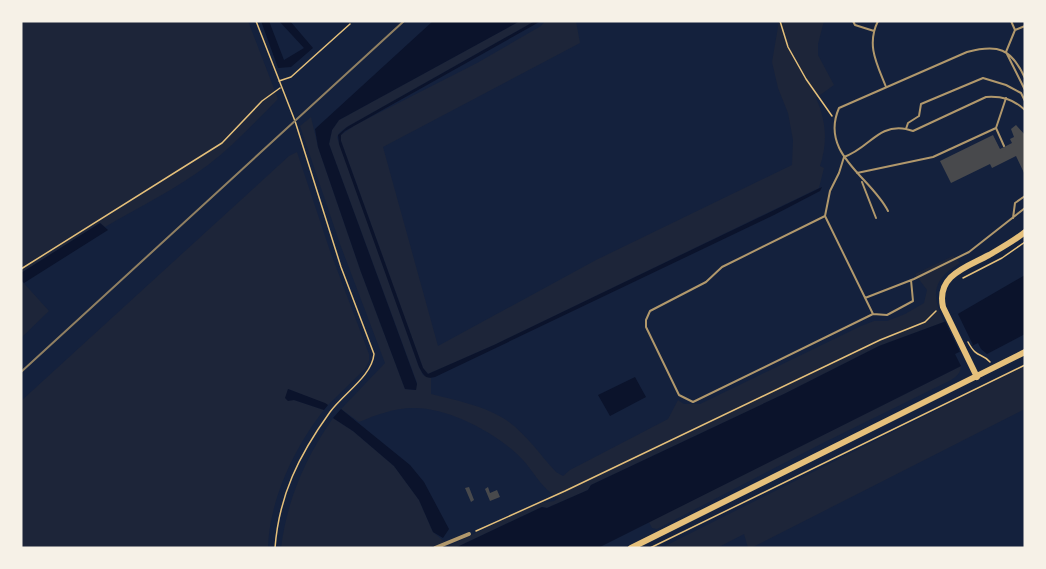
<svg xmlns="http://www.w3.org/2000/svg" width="1046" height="569" font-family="Commissioner,sans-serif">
<rect width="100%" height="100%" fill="#14213d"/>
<path fill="#1d2539" d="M21 21H248L278 99C255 122 233 146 208 165 176 189 139 207 105 227L100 223 21 273Z
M520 21H535L347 127 340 132 337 137 419 367 423 375 431 378V394C455 400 481 405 503 418 524 431 539 454 556 472L563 476 570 470 668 419 678 400 684 404H700L861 326 874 321H887L905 314 924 303 927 290 915 274 953 256 960 263C932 280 931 294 944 322L879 346 784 394 591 485 588 490 547 508 542 507 455 548H450L449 546 536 504 554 501 559 498C541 489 534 471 521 458 497 433 447 407 413 408 394 408 376 415 359 422L341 409 385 363 340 244 300 126 311 117 318 147 361 272 405 389 415 390 417 383 329 144 332 130 339 120Z
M545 21H576L580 43 383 147 438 346 596 260 792 165 793 140 788 113 778 88 772 62 779 21H824L818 44V55L834 85 816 98C826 120 828 142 820 166L824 168 819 188 494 345 428 374 423 368 341 141V135L355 125 477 63 541 26Z
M297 152 330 251 369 354V361L365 369 328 405 288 389 286 399 294 400 324 410C295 446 269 501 268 548H21V401L289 156Z
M21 280 49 311 21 338Z
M961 366C961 376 951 380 943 384L823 443 657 529 652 528 649 522Z
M1025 366V409L751 548H748L744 534 717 548H661Z
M333 418 353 431 394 466 419 500 433 532 445 542 429 548H281C287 500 305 458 333 418Z"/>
<path fill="#0b132b" d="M261 21H269L284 60 304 48 279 21H290L313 48 291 67 278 68Z
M433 21H520L339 120 332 130 329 144 417 384 416 390 405 389 361 272 318 147 315 129Z
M535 21H541L345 131 341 135V141L423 368 428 374 494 345 822 187 820 191 774 215 435 377C425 380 423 374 419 367L339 144 338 135 347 127Z
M100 223 108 230 24 283 21 280V273Z
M1025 275V334L987 354 981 349 978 343 955 354 961 366 598 548H455L542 507 547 508 588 490 591 485 784 394 879 346 944 322Z
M635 377 646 397 610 416 598 395Z
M288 389 325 403 328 405 324 410 294 400 288 401 285 398Z
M341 409 410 465 424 482 449 529 443 538 433 532 419 500 394 466 353 431 333 418Z"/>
<path fill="#14213d" d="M957 312 973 345 960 352 944 319Z"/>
<path fill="#48494c" d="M1016 125 1025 135V175L1016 156 992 168 990 164 951 183 940 161 993 135 1000 149 1012 143 1010 139 1014 137 1011 129Z
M469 487 474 500 471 502 465 488Z
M488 487 490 493 497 490 500 497 490 501 485 489Z"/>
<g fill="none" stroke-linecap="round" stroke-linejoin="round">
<path stroke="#e5c07b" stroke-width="1.5" d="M256 21 295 121 341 267 374 354C372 376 344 393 330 412 299 455 279 495 275 548
M780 21 788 47 806 79 832 116
M279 81 291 77 350 24
M21 269 222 143 262 101 280 88
M963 278 1002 258 1025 242
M968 342C977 359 981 352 990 362
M476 531 565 491 880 340 925 322 936 311
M650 548 1025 365"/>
<path stroke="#b1986c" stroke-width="2" d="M853 21 855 25 874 31
M878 21C866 45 877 64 886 87
M1011 21 1015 30 1006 52 1025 90
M1015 30 1025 26
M1025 101 1021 93 1006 85 983 78 921 104 919 116 908 123 906 129 913 131 986 97C1002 96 1013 99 1025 110
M906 129C877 124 870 148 844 157L839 173 830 191 825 216 873 314 887 315 913 301 911 280
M1004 146 996 128 1006 98
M857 173 933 157 996 128
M862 182 876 218
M888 211C871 177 819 154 839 108L967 52C998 44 1011 48 1025 78
M825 216 722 267 706 282 650 311 646 320V327L679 395 693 402 873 314
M1013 218 1015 203 1025 196
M865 298 914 279 969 252 1025 208"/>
<path stroke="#b1986c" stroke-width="4" d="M435 548 469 534"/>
<path stroke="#e5c07b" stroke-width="6" d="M977 377 943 307C936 275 967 267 989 255 1001 248 1014 241 1025 232
M631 548 1025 352"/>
<path stroke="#918062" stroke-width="2" d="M21 372 404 21"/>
</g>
<rect width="1046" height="569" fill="none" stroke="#f6f1e7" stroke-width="45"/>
</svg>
